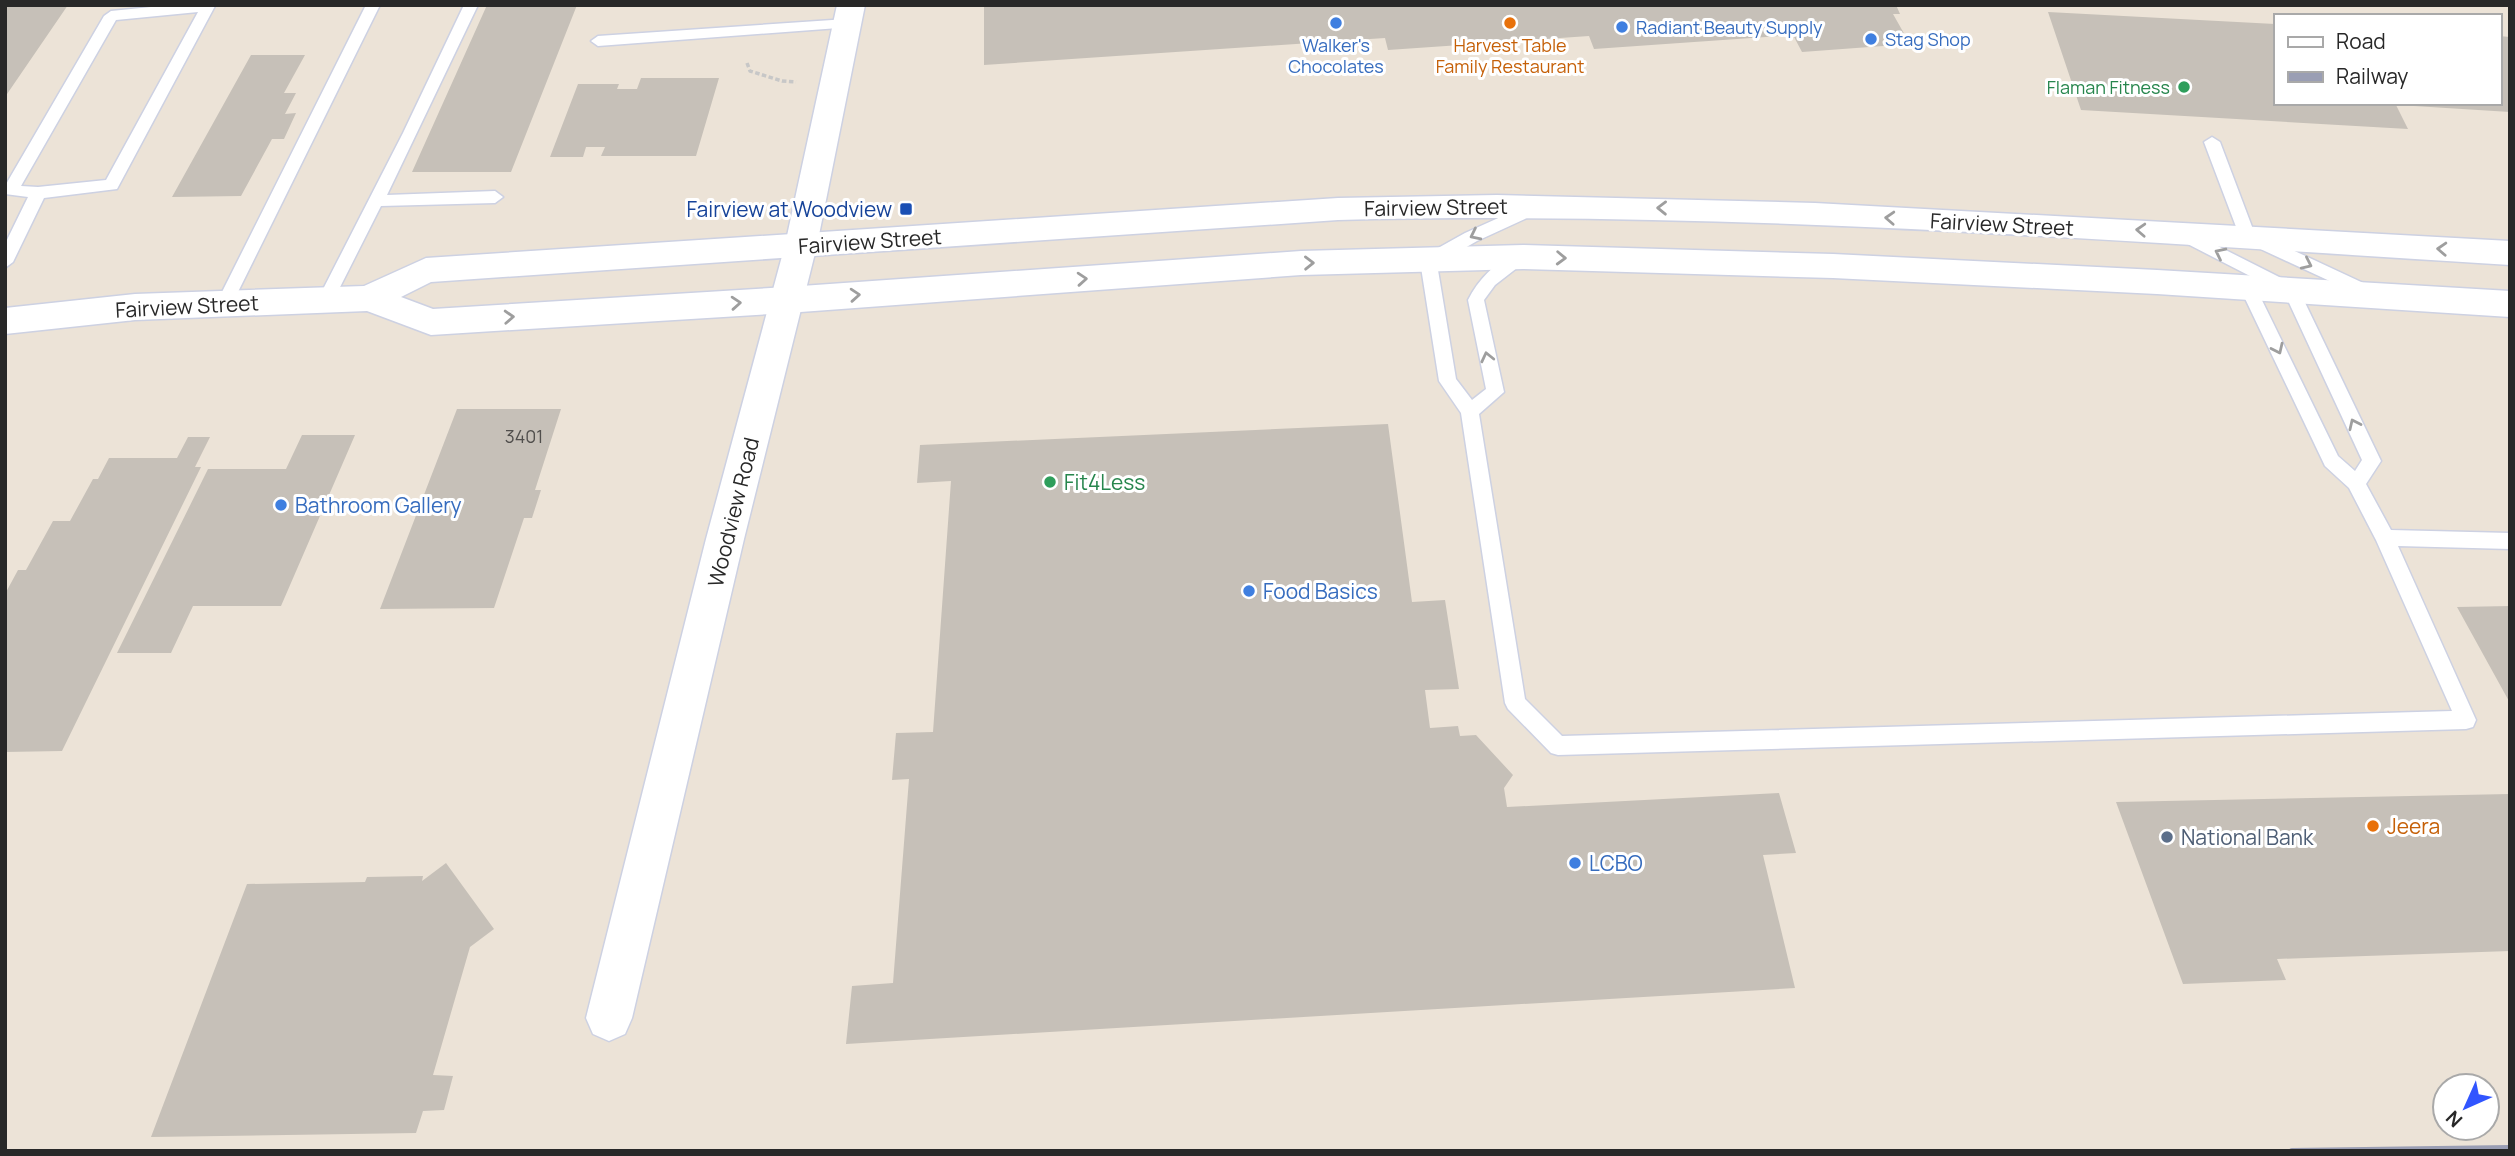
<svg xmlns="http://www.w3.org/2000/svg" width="2515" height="1156" font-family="Manrope,sans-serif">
<rect width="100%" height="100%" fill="#ece3d7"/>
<path fill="#c6c0b8" d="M5 5H68L5 97Z
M487 5H577L511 172H412Z
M984 5H1896L1900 14H1893L1910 44 1802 52 1793 35 1594 49 1589 36 1388 50 1385 38 984 65Z
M2048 12 2275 24V103H2395L2408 129 2081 110Z
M2499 36 2510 37V112L2398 105V103H2499Z
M251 55H305L284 93H296L285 114 296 113 284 139H272L241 196 172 197Z
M641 78H719L696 156H601L605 147H586L583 157H550L578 84H619L617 89H637Z
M457 409H561L535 490H541L532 518H524L494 608 380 609Z
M1388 424 1412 602 1445 600 1459 689 1425 690 1430 728 1458 726 1460 736 1476 735 1513 775 1504 788 1507 807 1779 793 1796 853 1763 855 1795 988 846 1044 852 986 893 983 909 779 892 780 896 733 933 732 951 481 917 483 920 445Z
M302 435H355L281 606H193L171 653H117L208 469H286Z
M188 437H210L195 467H201L62 751 5 752V594L18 570H26L53 521H70L93 479H98L109 458H177Z
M2510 606V703L2457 607Z
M2510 794V951L2277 959 2286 980 2183 984 2116 802Z
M446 863 494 929 470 947 433 1075 453 1076 444 1110 423 1111 416 1133 151 1137 247 884 365 882 367 877 423 876 422 881Z"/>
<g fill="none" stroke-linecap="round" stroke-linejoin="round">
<g stroke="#cdd1e2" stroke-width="3">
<path id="lane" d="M171 5 215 6 117 189 44 198 13 262 5 268V244L28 197 5 194V186L104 16 111 11ZM198 12 106 180 38 187 21 186 116 20Z
M366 5H380L232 304 224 310 218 308 216 304Z
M464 5H478L387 195 495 191 503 197 495 203 381 206 332 303H320L318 299 403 133Z
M847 19 854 24 852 27 598 46 591 41 598 36Z
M2212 137 2220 142 2254 232 2374 288 2376 292 2374 296H2362L2241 240 2204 142Z
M1534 202 1540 204 1542 208 1540 212 1477 241 1437 264 1456 379 1472 400 1486 389 1468 300C1479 278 1499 258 1523 251L1531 257 1495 285 1484 300 1504 392 1479 414 1525 699 1562 736 2452 711 2376 540 2349 488 2325 466 2240 288 2242 284H2254L2338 456 2355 471 2362 460 2285 294 2176 238 2174 234 2176 230 2182 228 2297 286 2381 461 2366 484 2391 530 2510 533V549L2398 546 2476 720 2473 727 2466 729 1558 755 1551 753 1508 709 1505 703 1461 413 1439 381 1420 261 1422 257 1465 233Z"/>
</g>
<g stroke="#cdd1e2" stroke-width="3">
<path id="street" d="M837 5H865L817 245 744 539 632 1018 625 1034 609 1041 593 1034 586 1018 706 539 785 245Z"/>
</g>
<g stroke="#cdd1e2" stroke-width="3">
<path id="secondary" d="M1497 195 1815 203 2510 241V265C2120 241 1729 210 1338 220L431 282 401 297 433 309 787 287 1301 251 1523 245 1833 254 2157 270 2510 291V317L2157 294 1833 278 1523 269 1301 275 787 313 431 335 367 311 135 320 5 334V308L135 294 364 286 426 258 1338 198Z"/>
</g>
<path stroke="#c7c7c7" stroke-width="3.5" stroke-dasharray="4.5 2.5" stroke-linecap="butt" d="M747 63 750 71 782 81 796 82"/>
<use href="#lane" fill="#fff" fill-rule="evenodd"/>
<use href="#street" fill="#fff" fill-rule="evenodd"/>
<use href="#secondary" fill="#fff" fill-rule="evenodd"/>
<path stroke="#9a9eb4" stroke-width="6" d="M2292 1151 2510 1148"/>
</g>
<defs><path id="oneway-chevron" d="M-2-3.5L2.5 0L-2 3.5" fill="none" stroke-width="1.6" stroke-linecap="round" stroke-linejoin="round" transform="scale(1.75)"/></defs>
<g stroke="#9e9e9e">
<use href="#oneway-chevron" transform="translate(1662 208) rotate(-179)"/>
<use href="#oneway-chevron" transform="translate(1890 218) rotate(-177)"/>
<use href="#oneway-chevron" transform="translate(2141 230) rotate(-177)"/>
<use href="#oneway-chevron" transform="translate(1475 235) rotate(154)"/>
<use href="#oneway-chevron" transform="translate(2442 249) rotate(-177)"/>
<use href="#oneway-chevron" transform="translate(2220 253) rotate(-154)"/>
<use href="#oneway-chevron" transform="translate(1561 258) rotate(2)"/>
<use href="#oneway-chevron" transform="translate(1309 263) rotate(-1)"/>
<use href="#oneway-chevron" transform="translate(2307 264) rotate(25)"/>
<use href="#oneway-chevron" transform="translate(1082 279) rotate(-4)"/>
<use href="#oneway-chevron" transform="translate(855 295) rotate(-4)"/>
<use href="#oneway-chevron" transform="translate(736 303) rotate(-4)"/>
<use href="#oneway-chevron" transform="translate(509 317) rotate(-3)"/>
<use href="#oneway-chevron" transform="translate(2278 349) rotate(65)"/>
<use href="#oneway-chevron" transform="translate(1487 357) rotate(-103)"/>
<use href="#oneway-chevron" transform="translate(2354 424) rotate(-115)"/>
</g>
<g fill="#3f7fe0" stroke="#fff" stroke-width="2.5">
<circle cx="1336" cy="23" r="7"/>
<circle cx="1622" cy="27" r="7"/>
<circle cx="1871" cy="39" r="7"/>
<circle cx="281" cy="505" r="7"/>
<circle cx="1249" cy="591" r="7"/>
<circle cx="1575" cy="863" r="7"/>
</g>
<g fill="#e8710a" stroke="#fff" stroke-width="2.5">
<circle cx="1510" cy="23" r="7"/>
<circle cx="2373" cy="826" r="7"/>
</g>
<g fill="#2e9e5b" stroke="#fff" stroke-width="2.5">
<circle cx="2184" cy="87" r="7"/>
<circle cx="1050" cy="482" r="7"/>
</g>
<rect fill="#1a4fb4" stroke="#fff" stroke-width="2.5" x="899" y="202" width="14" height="14" rx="3.5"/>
<circle fill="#5c6f8a" stroke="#fff" stroke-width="2.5" cx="2167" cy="837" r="7"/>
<g text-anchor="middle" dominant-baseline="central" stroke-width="6" stroke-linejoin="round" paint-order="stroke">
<g font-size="18" fill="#366cbe" stroke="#fff" text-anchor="start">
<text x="1636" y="27">Radiant Beauty Supply</text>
<text x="1885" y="39">Stag Shop</text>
<text x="1336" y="45" text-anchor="middle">Walker's<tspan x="1336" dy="21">Chocolates</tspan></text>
</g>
<g font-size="18" fill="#c56008" stroke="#fff">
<text x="1510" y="45">Harvest Table<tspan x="1510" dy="21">Family Restaurant</tspan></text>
</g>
<g font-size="18" fill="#27864d" stroke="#fff" text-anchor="end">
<text x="2170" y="87">Flaman Fitness</text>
</g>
<g font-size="18" fill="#504e4c">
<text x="524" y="436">3401</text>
</g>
<g font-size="21" fill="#282828" stroke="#fff">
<text transform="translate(1436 207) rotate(-1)">Fairview Street</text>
<text transform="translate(2002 224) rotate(3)">Fairview Street</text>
<text transform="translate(870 241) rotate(-4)">Fairview Street</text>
<text transform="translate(187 306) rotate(-3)">Fairview Street</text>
<text transform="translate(733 512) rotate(-76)">Woodview Road</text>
</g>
<g font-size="21" fill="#164399" stroke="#fff" text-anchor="end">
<text x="892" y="209">Fairview at Woodview</text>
</g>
<g font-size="21" fill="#27864d" stroke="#fff" text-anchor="start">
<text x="1064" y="482">Fit4Less</text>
</g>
<g font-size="21" fill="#366cbe" stroke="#fff" text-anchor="start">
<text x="295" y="505">Bathroom Gallery</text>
<text x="1263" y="591">Food Basics</text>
<text x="1589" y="863">LCBO</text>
</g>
<g font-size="21" fill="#c56008" stroke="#fff" text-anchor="start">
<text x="2387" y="826">Jeera</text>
</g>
<g font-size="21" fill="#4e5e75" stroke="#fff" text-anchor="start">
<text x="2181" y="837">National Bank</text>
</g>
</g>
<rect width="2515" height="1156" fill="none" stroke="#282828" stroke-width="14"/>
<rect x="2274" y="14" width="228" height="91" fill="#ffffff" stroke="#a9a9a9" stroke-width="2"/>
<rect x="2288" y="37" width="35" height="10" fill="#ffffff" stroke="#a9a9a9" stroke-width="2"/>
<text x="2336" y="49" font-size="21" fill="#282828">Road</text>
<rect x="2288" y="72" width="35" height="10" fill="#9a9eb4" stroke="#a9a9a9" stroke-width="2"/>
<text x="2336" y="84" font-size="21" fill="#282828">Railway</text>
<g transform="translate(2466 1107) rotate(225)"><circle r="33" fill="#ffffff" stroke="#a9a9a9" stroke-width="2"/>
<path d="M0-5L12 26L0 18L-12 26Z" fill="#3155ff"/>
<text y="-10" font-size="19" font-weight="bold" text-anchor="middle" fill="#282828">N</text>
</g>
</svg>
